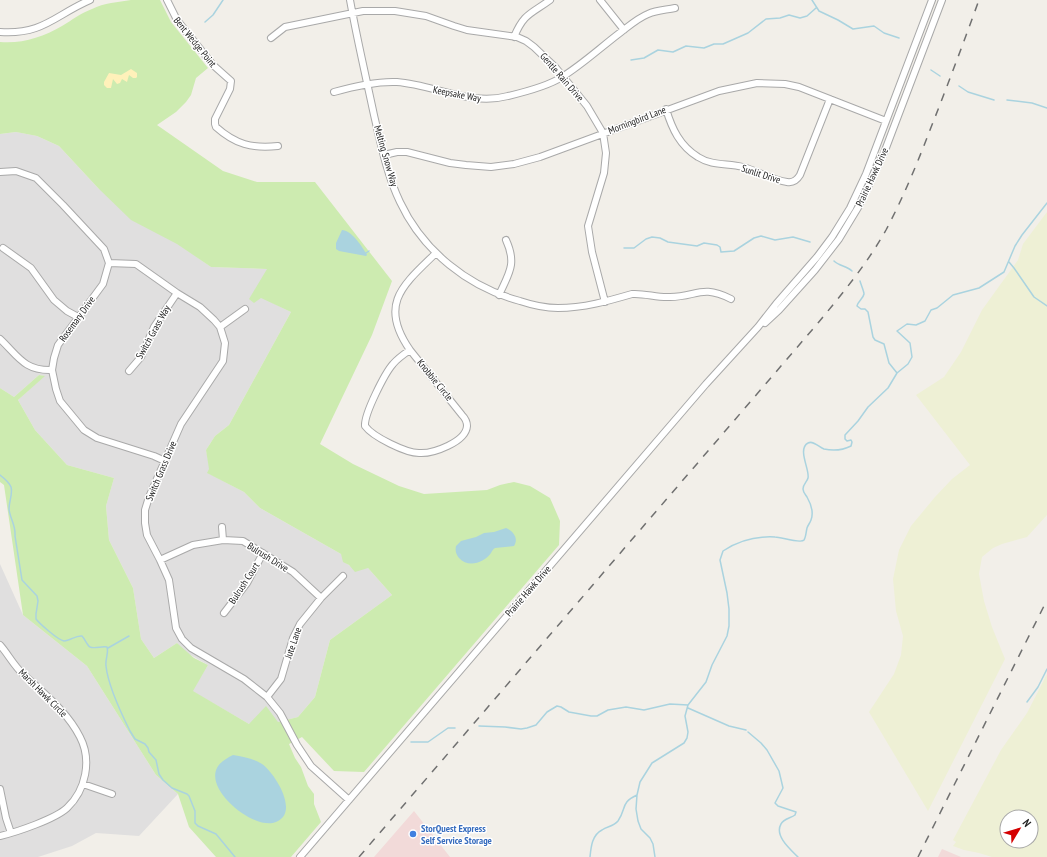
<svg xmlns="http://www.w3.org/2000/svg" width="1047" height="857" font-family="'PT Sans Narrow',sans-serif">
<rect width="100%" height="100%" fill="#f2efe9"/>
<path fill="#e0dfdf" d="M16 132 37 136 59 146 98 188 211 267 267 269 261 297 291 312 229 425 215 436 206 450 210 469 208 473 244 492 260 508 341 554 346 563 354 569 368 568 392 595 330 640 315 697 298 717 278 722 249 724 192 691 208 665 187 653 177 643 154 658 141 639 133 588 109 540 106 506 114 478 67 465 35 430 18 400 44 376 39 375 14 397 0 388V134Z
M0 564 23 615 87 666 156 775 178 794 139 836 96 833 72 846 38 857H0Z"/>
<path fill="#f2dad9" d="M414 811 450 857H374Z
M942 849 961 857H938Z"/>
<path fill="#eef0d5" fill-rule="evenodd" d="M1047 212V515L1027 537 1002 544 993 548 982 557 979 574 984 601 992 627 1005 659 928 811 869 712 894 674 901 655 903 636 896 611 893 579 899 550 911 526 935 497 952 479 970 465 916 395 944 377 961 352 982 310 1018 260 1023 244Z
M1047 674V857H992L979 853 964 850 953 846 956 842 953 840 1001 750 1027 713ZM1007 817H1031V841H1007Z"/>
<path fill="#cdebb0" d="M131 0H160L171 22 208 68 196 78 191 95 186 102 176 112 157 125 223 171 257 182H315L392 281 372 335 320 444 353 464 399 486 424 494 487 490 500 485 514 482 530 486 550 498 560 521 559 545 364 772 334 771 302 737 289 744 295 758 301 767 308 786 314 794V804L321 822 291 857H216L189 827 178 794 156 775 87 666 23 615 4 485 0 482V388L14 397 39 375 45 376 18 400 35 430 67 465 114 478 106 506 109 540 133 588 141 639 154 658 177 643 194 658 208 665 193 691 249 724 266 706 278 722 298 717 315 697 330 640 392 595 368 568 355 572 349 565 343 562 341 554 260 508 244 492 207 473 209 469 206 450 215 436 229 425 291 312 261 298 254 303 249 299 267 269 211 267 177 244 131 220 98 188 59 146 37 136 16 132 0 134V42C22 44 43 37 62 26 72 20 81 13 92 9 104 3 118 2 131 0Z"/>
<path fill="#fff1ba" d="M131 69 137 73V77L136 78H133L129 75 127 82 122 79 120 83 117 84 113 79 111 88H107L104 85V82L109 73 121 75Z"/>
<path fill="#aad3df" d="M342 230C351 230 361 245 366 253L367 255 366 256 339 251 336 249V243Z
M506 528C513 531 519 538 514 546L495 548C493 549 492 551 491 553 484 563 468 568 459 558 456 554 455 551 456 546L461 541 476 537 484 533 494 532Z
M233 755C243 757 253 758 262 764 275 773 300 813 276 822 255 831 205 791 217 768 220 762 227 758 233 755Z"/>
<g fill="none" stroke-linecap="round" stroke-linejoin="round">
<path stroke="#aad3df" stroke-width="1.5" d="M812 0 819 11 838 20 853 29 874 26 884 33 899 38
M205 22 213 15 223 0
M631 60 644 58 658 50 673 52 686 46 704 48 714 44H723L748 33 766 19 780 18 789 15 800 18 807 16 816 8
M931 70 940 76
M959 86 968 92 994 100
M1007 100 1032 103 1047 108
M624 248H634L646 239 652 237 660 238 668 242 697 246 704 243 717 245 720 247 721 252 734 251 754 238 761 236 775 240 793 237 810 242
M366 253 369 251
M834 261C839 266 847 266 852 271
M1009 262 1014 268 1034 297 1047 306
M860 281C861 285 864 291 864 294 863 299 858 301 857 306L861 309H865L868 312 873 337 875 340 884 344 889 363 897 373
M0 475C4 478 9 482 11 487 13 494 9 501 9 509 10 519 16 525 15 536L22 580 37 596 38 601 36 614V619C40 624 58 640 64 641 70 641 76 635 82 636 85 639 87 645 90 647 94 649 102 646 107 647 109 653 105 659 106 666 108 685 121 713 130 731L135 739 145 744 148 748 149 752 156 760 159 774 163 780 172 788 187 794 189 796 195 811V823L198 826 216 834 235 857
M108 648 129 636
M1027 702 1038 687 1047 669
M688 708 729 726 746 730
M479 726 505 727 521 729 527 728 536 725 547 712 557 706 561 707 569 712 591 716H597L608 710 626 707 644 710 670 704 688 705
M748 732 761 743 767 750 779 771 783 788 775 803 778 806 796 812 795 815C791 818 783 819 781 824 774 836 791 850 798 857
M411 742H428L448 728H455
M590 857C591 847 592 835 602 830 607 826 613 827 618 821 627 808 620 803 637 795
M655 857 653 844 650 838 641 829 638 821 636 809 637 795 640 782 652 763 684 743 687 738 688 732 685 716 688 705 706 682 712 665 727 636 729 626V609L727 593 720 560 723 551C738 541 756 536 775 537 781 537 801 544 804 540 806 537 806 532 807 528 808 525 810 523 811 520 814 512 811 504 807 497 805 494 803 492 803 489 803 484 807 482 808 478 810 470 797 449 808 443 813 440 819 447 824 449 833 451 843 450 851 446L852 442 851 440 847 441 845 439V435L858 421 868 407 888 388 897 373 908 364 912 357 910 343 897 331 907 324 916 325 925 321 931 310 937 308 953 295 979 288 1004 272 1015 246 1022 235 1047 203"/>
<g stroke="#a9a9a9" stroke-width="8">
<path id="minor" d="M167 0 177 20 213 65 231 81 230 89 215 119V124L216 127C235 144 252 149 278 146
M350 0C357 39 366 77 374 115 381 145 387 175 400 202 423 251 468 287 520 301 532 305 545 308 558 308 584 308 608 301 632 294 645 293 657 298 670 297 697 297 701 284 731 299
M600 0 624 30
M0 32C43 35 55 15 90 0
M514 37C524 13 531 14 550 0
M271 38 285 27 363 11H395L426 16 454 26 467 30 517 37 526 41 534 47 556 68 587 106 603 133 606 153 604 173 588 226 592 252 605 302
M334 92C355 86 376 81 397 82 435 85 470 106 508 96 525 92 548 86 562 77 583 64 601 47 621 32 629 26 638 18 648 14 657 10 666 10 675 8
M666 109C672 129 680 146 698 157 712 166 728 163 743 167 758 171 772 180 787 182 793 183 797 180 800 175L830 99
M384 155 397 152H407L450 163 466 165 491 167 514 164 540 157 719 91 757 83 785 84 799 87 886 121
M0 172 16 171 36 178 63 205 104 249 109 263 103 284 58 345 54 358 52 370 56 389 60 401 84 430 97 438 154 456 165 461
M3 248 31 268 54 300 67 311 78 317
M109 263 136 264 177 293 200 307 214 320 220 327 225 343 223 361 181 424 149 497 145 510V523L147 535 160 560 169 580 176 628 182 639 191 648 244 679 267 697 280 713 297 745 311 766 349 800
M499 295C509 273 517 264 506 240
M765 323 779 310 815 270 839 239 859 206 884 153 942 0
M220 327 245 309
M0 339C18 356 24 371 52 370
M410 350 462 415C465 418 467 422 467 426 466 442 433 454 419 453 406 453 373 437 365 426 364 414 385 373 393 364 398 358 404 354 410 350Z
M410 350C378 304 403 285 436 253
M129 371 141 357 154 327 177 293
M222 527 223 540
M160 560 193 545 223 540 243 541 293 572 321 598
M224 613 247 583 263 553
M0 645C8 654 14 666 23 674 44 694 67 711 80 737 92 760 86 790 67 808 55 819 17 832 0 836
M267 697 281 679 293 638 300 624 321 598 343 576
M83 784 112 794
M0 789 6 818 11 833
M300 857 706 384 758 327 776 304 817 257 832 237 850 208 866 174 932 0"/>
</g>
<use href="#minor" stroke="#fff" stroke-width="6"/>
<path stroke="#707070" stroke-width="1.5" stroke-dasharray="8 8" stroke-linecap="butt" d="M359 857 818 323C842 294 867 264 886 230 903 198 917 164 930 130 947 87 963 44 979 0
M918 857 1047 600"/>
</g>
<circle fill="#3f7fe0" stroke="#fff" stroke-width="1.5" cx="413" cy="834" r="4"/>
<g text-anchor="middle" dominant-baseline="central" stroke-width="3" stroke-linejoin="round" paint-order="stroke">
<g font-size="10" fill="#222" stroke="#fff">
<text transform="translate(195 42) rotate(51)">Bent Wedge Point</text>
<text transform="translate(562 77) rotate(49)">Gentle Rain Drive</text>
<text transform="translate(457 94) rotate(11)">Keepsake Way</text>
<text transform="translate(637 120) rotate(-21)">Morningbird Lane</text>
<text transform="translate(386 156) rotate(74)">Melting Snow Way</text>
<text transform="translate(761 174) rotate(18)">Sunlit Drive</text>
<text transform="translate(872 177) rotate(-65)">Prairie Hawk Drive</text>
<text transform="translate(77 319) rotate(-54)">Rosemary Drive</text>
<text transform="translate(153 332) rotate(-61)">Switch Grass Way</text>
<text transform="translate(435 380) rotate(51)">Knobbie Circle</text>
<text transform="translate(161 471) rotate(-67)">Switch Grass Drive</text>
<text transform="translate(268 557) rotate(32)">Bulrush Drive</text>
<text transform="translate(244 583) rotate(-57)">Bulrush Court</text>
<text transform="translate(528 591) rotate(-49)">Prairie Hawk Drive</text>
<text transform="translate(293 643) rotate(-71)">Jute Lane</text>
<text transform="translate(43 693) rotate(45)">Marsh Hawk Circle</text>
</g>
<g font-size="10" font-weight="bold" fill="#366cbe" stroke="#fff" text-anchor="start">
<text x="421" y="828">StorQuest Express<tspan x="421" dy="12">Self Service Storage</tspan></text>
</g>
</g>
<g transform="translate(1019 829) rotate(52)"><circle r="19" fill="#ffffff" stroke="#a7a7a7"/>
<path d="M0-3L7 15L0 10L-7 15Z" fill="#d40000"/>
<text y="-6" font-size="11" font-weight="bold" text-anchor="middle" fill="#222222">N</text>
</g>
</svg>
